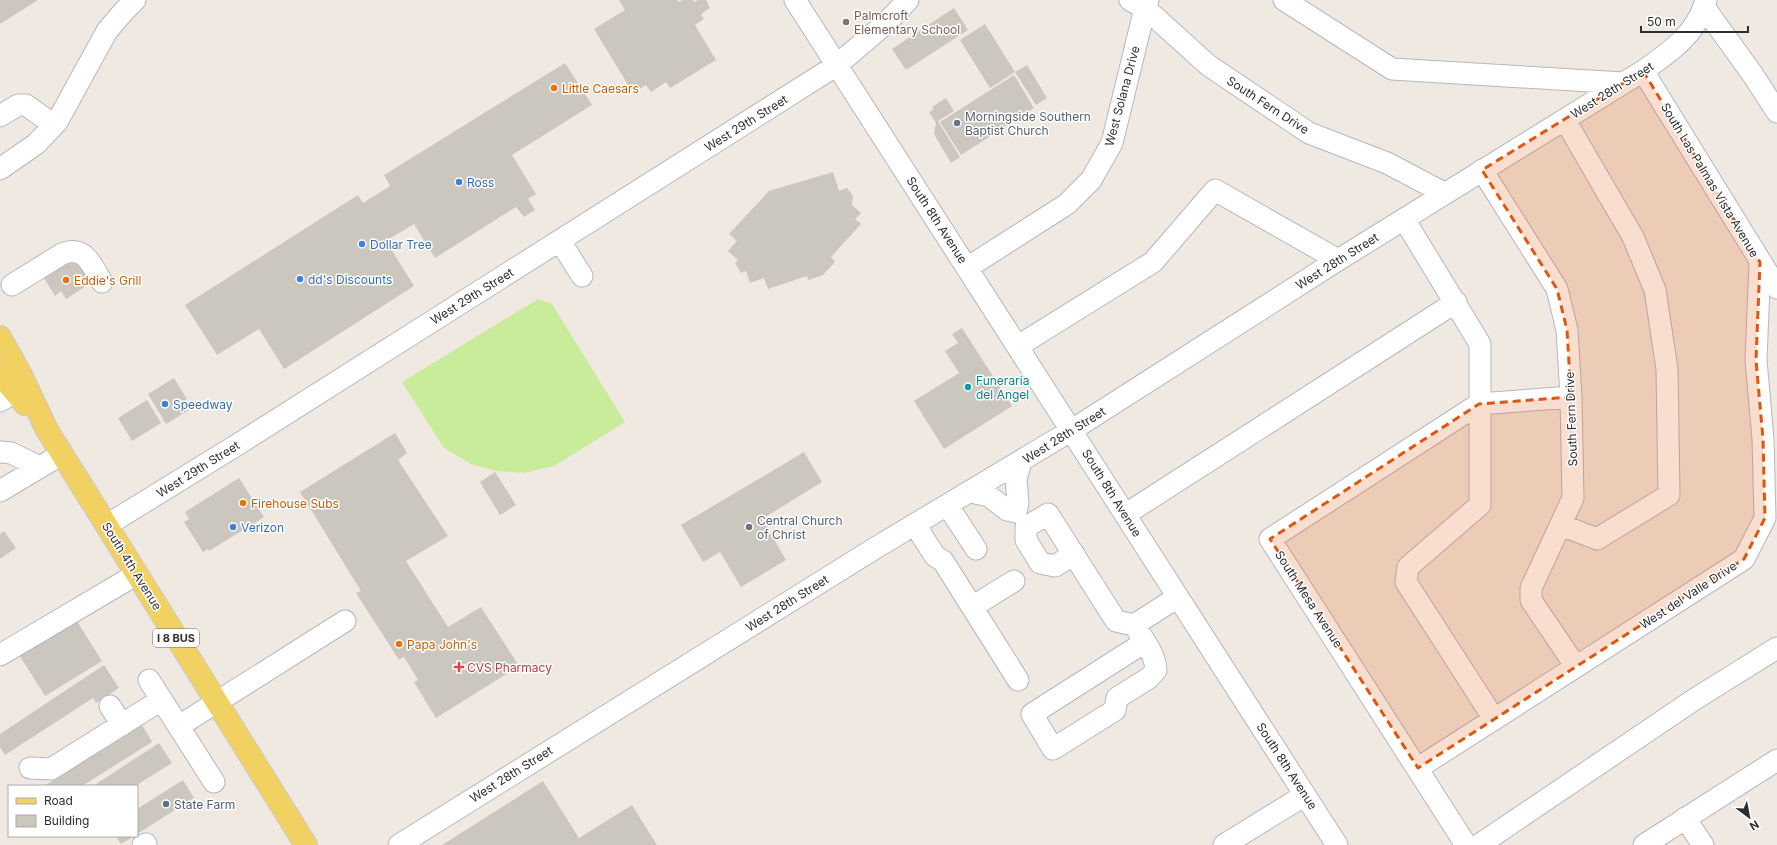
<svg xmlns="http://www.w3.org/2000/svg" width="1777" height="845" font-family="Inter,sans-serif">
<rect width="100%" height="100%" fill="#efe9e1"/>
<path fill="#c9ec9a" d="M538 299 552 304 625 422 554 466 523 473 496 471 471 464 444 448 402 382Z"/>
<path fill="#cbc7bf" d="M0 0H38L0 24Z
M619 0H677L679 2 682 0H693L694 2 698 0H706L710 8 701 14 704 19 695 25 716 60 670 88 666 82 651 92 646 85 633 93 594 29 625 10Z
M954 8 968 30 906 70 892 49Z
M985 24 1015 72 1027 65 1047 98 1036 105 1015 72 990 88 960 40Z
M565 63 592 105 512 155 536 194 528 199 535 210 524 217 516 207 435 258 414 224 386 241 414 286 284 369 259 329 217 355 185 305 358 195 363 203 390 186 384 175Z
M1014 75 1034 108 961 155 940 122Z
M946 98 954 111 938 121 960 157 951 163 934 134 936 123 929 112 934 109 932 107Z
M833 172 839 191 847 188 853 196 852 205 861 213 855 219 861 224 831 257 835 262 823 275 808 280 807 276 768 289 764 278 750 283 746 271 741 273 735 263 738 260 728 251 737 241 729 234 769 191Z
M72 257 77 265 82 262 89 274 85 277 89 284 66 299 61 291 55 296 42 275Z
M962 328 1012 406 944 449 914 401 959 373 945 351 958 343 952 334Z
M174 378 187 399 183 401 189 410 166 424 148 394Z
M147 400 161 423 132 441 118 418Z
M395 433 407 453 398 460 448 536 406 561 448 627 481 607 519 666 436 718 414 682 418 680 404 657 399 660 356 593 361 591 300 492Z
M804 452 822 482 762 519 786 560 741 587 720 552 703 562 681 525Z
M495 472 516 505 500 515 480 482Z
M239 478 264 517 209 551 208 549 203 552 184 522 189 519 185 512Z
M4 531 16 548 0 559V534Z
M75 618 102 661 45 696 18 653Z
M104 665 119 688 96 703 93 698 5 755 0 747V734Z
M142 725 152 742 82 786H44Z
M159 743 172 763 135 786H93Z
M183 780 194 798 137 834V809Z
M543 781 579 838 632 805 657 845H442Z
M116 836H134L121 844Z"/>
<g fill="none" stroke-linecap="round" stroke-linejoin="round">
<g stroke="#b4b7c1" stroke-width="23">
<path id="minor" d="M795 0 1337 845
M1130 0 1145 8 1208 65 1309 133 1387 163 1444 193
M1284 0 1392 69 1623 83
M1704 7 1753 75 1777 112
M1643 71 1777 288
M0 116 18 105H26L54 125
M0 169 36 144 57 122 107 31 124 11 135 0
M1482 170 1557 289 1567 330 1571 397 1573 498 1531 588V600L1576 667
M1404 219 1480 344V505L1408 567 1406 582 1494 719
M560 241 582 276
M967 268 1067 204 1091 180 1112 143 1145 8 1148 0
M12 285 62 254C85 244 92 266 102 282
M1018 346 1153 262 1215 190 1338 260
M0 401 15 392
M0 452 11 453 40 467
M0 491 62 454
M971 492 989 496 1007 510 1016 512 1018 503 1016 479 1021 462
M948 506 976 549
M1126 514 1456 302
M107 525 232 448 837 65 885 24 908 0
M915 525 935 556 943 561 972 607
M1561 525 1597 539 1669 495 1667 369 1655 290 1633 237 1565 120
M1074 554 1055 566 1040 563 1026 540V527L1048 514 1116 621 1134 625
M1014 581 972 607 1018 680
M1145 642 1032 714 1053 749 1115 710 1117 698 1149 678 1156 670C1155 653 1143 639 1134 625L1178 597
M0 655 137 574
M149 680 214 782
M110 706 122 725
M179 726 345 621
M30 768 51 769 161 700
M1418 768 1744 559 1765 518 1763 439 1756 360 1760 262
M1685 818 1703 845
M143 845 146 844
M399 845 877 547 1072 430 1338 260 1643 71C1670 52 1697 34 1706 0
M1224 845 1305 795
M1466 845 1270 539 1479 404 1571 397
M1479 845 1695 699 1777 648
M1644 845 1777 760"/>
</g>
<g stroke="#c9c9c9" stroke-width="24">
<path id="major" d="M0 337 20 373 47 430 306 845
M0 374 25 404"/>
</g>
<use href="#minor" stroke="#fff" stroke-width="21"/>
<use href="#major" stroke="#f2d163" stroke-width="22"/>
</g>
<path fill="#df570e" fill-opacity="0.2" stroke="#df570e" stroke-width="3" stroke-dasharray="8 5" stroke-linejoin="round" d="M1643 71 1760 262 1756 360 1763 439 1765 518 1744 559 1418 768 1270 539 1479 404 1571 397 1567 330 1557 289 1482 170Z"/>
<circle fill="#8d6e63" stroke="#fff" stroke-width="1.5" cx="846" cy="22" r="4"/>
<g fill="#e8710a" stroke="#fff" stroke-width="1.5">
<circle cx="554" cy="88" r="4"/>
<circle cx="66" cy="280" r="4"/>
<circle cx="243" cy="503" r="4"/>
<circle cx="399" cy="644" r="4"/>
</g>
<g fill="#6b7280" stroke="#fff" stroke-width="1.5">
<circle cx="957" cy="123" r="4"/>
<circle cx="749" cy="527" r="4"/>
</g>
<g fill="#3f7fe0" stroke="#fff" stroke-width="1.5">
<circle cx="459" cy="182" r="4"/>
<circle cx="362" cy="244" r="4"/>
<circle cx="300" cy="279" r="4"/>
<circle cx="165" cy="404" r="4"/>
<circle cx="233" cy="527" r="4"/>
</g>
<circle fill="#0f9aa8" stroke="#fff" stroke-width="1.5" cx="968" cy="387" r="4"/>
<path fill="#e0444e" stroke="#fff" stroke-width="1.5" d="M457 661h4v4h4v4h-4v4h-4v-4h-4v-4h4z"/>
<circle fill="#5c6f8a" stroke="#fff" stroke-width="1.5" cx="166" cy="804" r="4"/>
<g text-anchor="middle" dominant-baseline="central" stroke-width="3" stroke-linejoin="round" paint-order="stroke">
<rect fill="#fff" stroke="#6d6d6d" stroke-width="1" x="153" y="629" width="46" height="18" rx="3"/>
<g font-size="11" font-weight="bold" fill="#2e2e2e">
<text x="176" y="638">I 8 BUS</text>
</g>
<g font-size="12" fill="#785e54" stroke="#fff" text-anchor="start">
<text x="854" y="15">Palmcroft<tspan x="854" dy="14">Elementary School</tspan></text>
</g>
<g font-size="12" fill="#c56008" stroke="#fff" text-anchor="start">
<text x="562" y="88">Little Caesars</text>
<text x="74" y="280">Eddie's Grill</text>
<text x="251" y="503">Firehouse Subs</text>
<text x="407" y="644">Papa John's</text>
</g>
<g font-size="12" fill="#2e2e2e" stroke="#fff">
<text transform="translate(1612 90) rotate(-32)">West 28th Street</text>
<text transform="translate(1122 96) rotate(-75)">West Solana Drive</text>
<text transform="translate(1268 105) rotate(33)">South Fern Drive</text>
<text transform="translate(746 123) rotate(-32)">West 29th Street</text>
<text transform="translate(1710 180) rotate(59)">South Las Palmas Vista Avenue</text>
<text transform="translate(937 220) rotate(57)">South 8th Avenue</text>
<text transform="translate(1337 261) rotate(-32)">West 28th Street</text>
<text transform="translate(472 296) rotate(-32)">West 29th Street</text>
<text transform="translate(1571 419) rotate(-92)">South Fern Drive</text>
<text transform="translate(1064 435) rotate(-32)">West 28th Street</text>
<text transform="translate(198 469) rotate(-32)">West 29th Street</text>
<text transform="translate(1112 493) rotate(58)">South 8th Avenue</text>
<text transform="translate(132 566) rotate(58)">South 4th Avenue</text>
<text transform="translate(1688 595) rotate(-33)">West del Valle Drive</text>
<text transform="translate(1309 599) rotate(57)">South Mesa Avenue</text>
<text transform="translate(787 603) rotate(-32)">West 28th Street</text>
<text transform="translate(1287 766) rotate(57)">South 8th Avenue</text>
<text transform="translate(511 774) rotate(-32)">West 28th Street</text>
</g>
<g font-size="12" fill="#5b616d" stroke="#fff" text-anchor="start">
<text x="965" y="116">Morningside Southern<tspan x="965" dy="14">Baptist Church</tspan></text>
<text x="757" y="520">Central Church<tspan x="757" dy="14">of Christ</tspan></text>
</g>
<g font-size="12" fill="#366cbe" stroke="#fff" text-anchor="start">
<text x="467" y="182">Ross</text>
<text x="370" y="244">Dollar Tree</text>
<text x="308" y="279">dd's Discounts</text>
<text x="173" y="404">Speedway</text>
<text x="241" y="527">Verizon</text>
</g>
<g font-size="12" fill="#0d838f" stroke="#fff" text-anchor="start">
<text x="976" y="380">Funeraria<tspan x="976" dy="14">del Angel</tspan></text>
</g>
<g font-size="12" fill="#be3a42" stroke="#fff" text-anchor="start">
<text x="467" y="667">CVS Pharmacy</text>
</g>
<g font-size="12" fill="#4e5e75" stroke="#fff" text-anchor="start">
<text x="174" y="804">State Farm</text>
</g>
</g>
<rect x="8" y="785" width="130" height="52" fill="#ffffff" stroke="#ababab"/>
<rect x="16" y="798" width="20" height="6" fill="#f2d163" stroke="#ababab"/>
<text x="44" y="805" font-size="12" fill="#2e2e2e">Road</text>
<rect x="16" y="815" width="20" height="12" fill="#cbc7bf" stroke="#ababab"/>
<text x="44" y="825" font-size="12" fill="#2e2e2e">Building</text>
<g transform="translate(1749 817) rotate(148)" stroke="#ffffff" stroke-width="3" paint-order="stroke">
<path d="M0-3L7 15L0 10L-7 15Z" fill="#2e2e2e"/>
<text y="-6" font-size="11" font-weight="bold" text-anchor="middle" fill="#2e2e2e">N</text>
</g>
<path d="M1641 26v6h107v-6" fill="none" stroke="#2e2e2e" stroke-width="2"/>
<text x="1647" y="26" font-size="12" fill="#2e2e2e" stroke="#ffffff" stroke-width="3" paint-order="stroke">50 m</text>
</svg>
